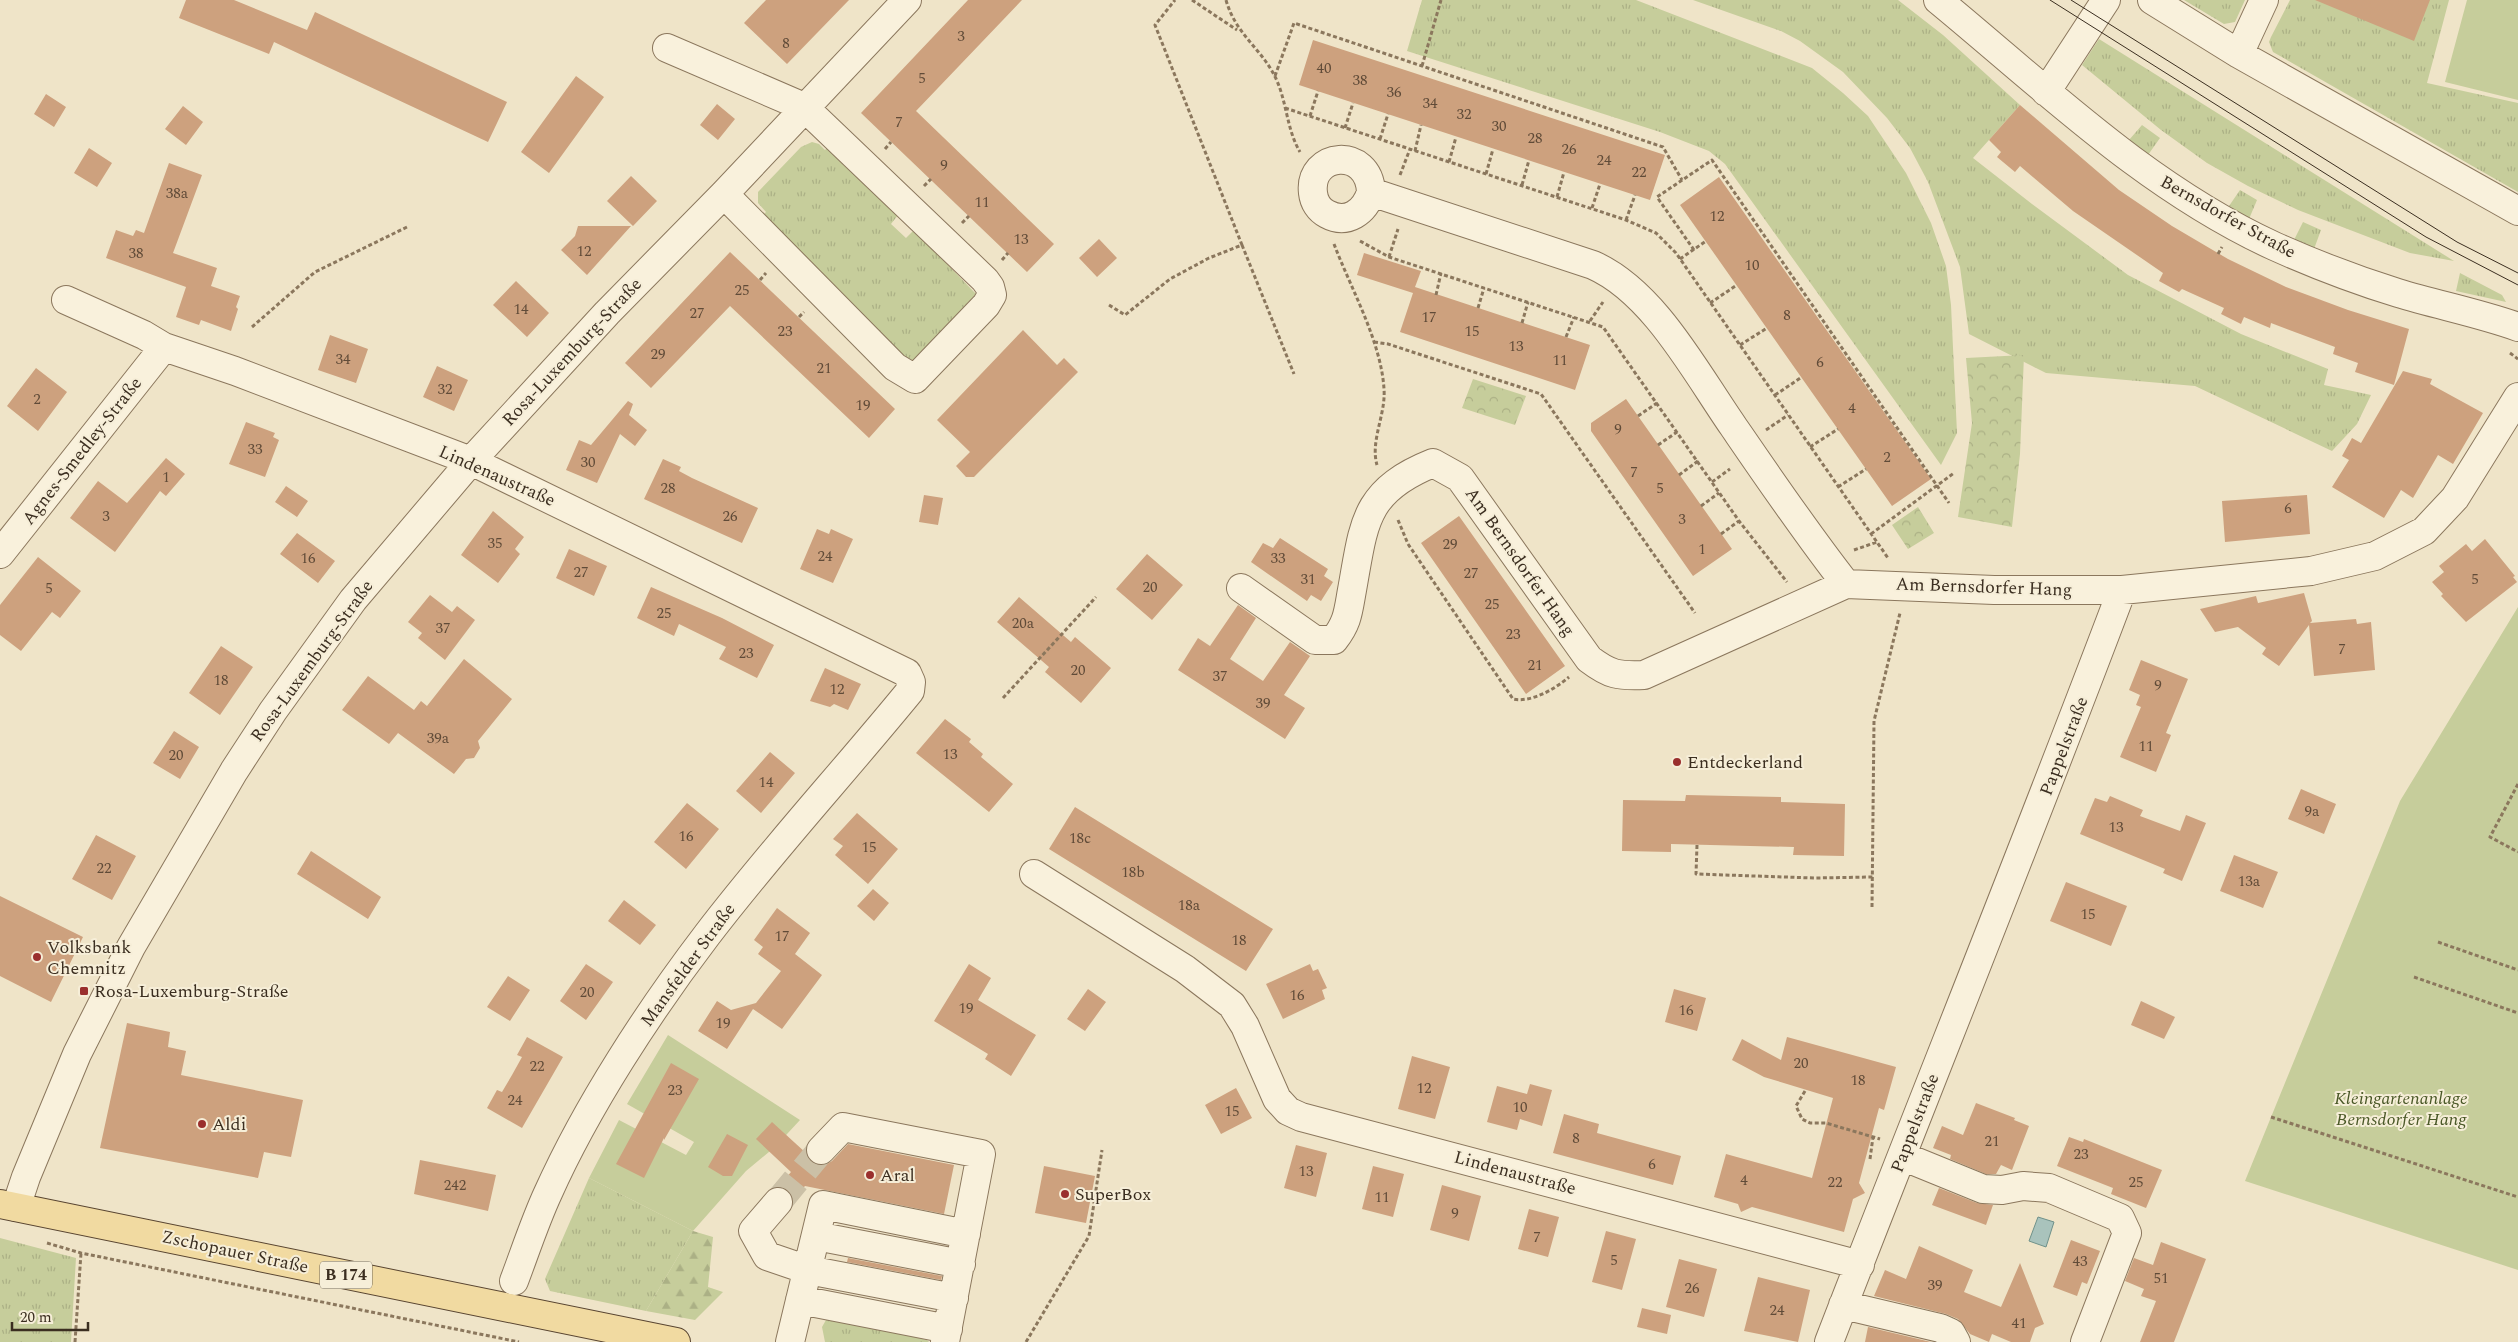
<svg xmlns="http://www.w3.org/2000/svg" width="2518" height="1342" font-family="Spectral,serif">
<defs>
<pattern id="grass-tufts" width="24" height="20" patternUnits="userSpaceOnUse" patternTransform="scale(1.25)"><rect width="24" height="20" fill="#c6cd9b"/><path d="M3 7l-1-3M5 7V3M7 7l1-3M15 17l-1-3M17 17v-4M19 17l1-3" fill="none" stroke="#abb085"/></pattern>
<pattern id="forest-firs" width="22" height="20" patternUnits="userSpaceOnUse" patternTransform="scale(1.25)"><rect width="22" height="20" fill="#c6cd9b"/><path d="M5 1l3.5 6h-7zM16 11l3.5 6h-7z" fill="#abb085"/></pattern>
<pattern id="park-crowns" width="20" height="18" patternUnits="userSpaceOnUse" patternTransform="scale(1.25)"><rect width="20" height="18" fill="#c6cd9b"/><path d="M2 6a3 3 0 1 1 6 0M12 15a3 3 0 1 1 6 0" fill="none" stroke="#abb085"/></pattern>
</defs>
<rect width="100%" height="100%" fill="#efe4c8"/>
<path fill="url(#grass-tufts)" d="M1422 0H1636L1812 68 1843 93 1868 116 1906 173 1931 223 1946 266 1951 305 1957 433 1941 465 1725 164 1709 151 1660 132 1407 51Z
M1693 0H1898L1943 35 2020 105 1973 158 2032 204 2128 275 2241 334 2328 369 2324 385 2371 395 2357 424 2332 451 2195 386 2046 373 1969 334 1960 267 1928 182 1910 148 1887 118 1843 72 1800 41 1781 31Z
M2184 0H2245L2235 22 2224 24Z
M2290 0H2449L2427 83 2518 103V192L2273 52 2269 42 2271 37Z
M2099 39 2454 261 2410 253 2298 210 2248 186 2207 163 2161 130 2082 65Z
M2142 125 2160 138 2148 155 2129 140Z
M812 142 819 144 825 150 828 147 898 215 891 224 906 238 914 230 976 294 911 363 762 216 766 212 758 203V192L801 147Z
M2240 190 2257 200 2249 219 2229 206Z
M2303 222 2321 230 2314 249 2294 240Z
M2460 273 2502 295 2506 302 2456 291Z
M589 1178 693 1231 646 1311 550 1291 545 1279Z
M0 1238 76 1258 71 1342H0Z
M837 1319 927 1340 929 1342H825L822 1327 826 1320Z"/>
<path fill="url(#forest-firs)" d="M693 1231 713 1237 708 1287 723 1292 695 1320 646 1311Z"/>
<path fill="url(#park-crowns)" d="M2024 355 2020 454 2012 527 1958 517 1972 423 1966 358Z
M1473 379 1526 396 1515 425 1462 408Z
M1918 507 1934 533 1908 549 1892 525Z"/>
<path fill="#c6cd9b" d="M2467 0H2518V100L2445 82Z
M2518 607V1270L2245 1181 2400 801Z
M668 1035 800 1120 775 1147 746 1171 693 1231 589 1178 619 1120 686 1155 694 1142 627 1104Z"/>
<path fill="#a9c3bc" stroke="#6f918a" d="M2038 1217 2054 1222 2046 1247 2029 1241Z"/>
<path fill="#cda17e" d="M186 0H234L307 30 315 12 507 102 488 142 274 42 269 54 179 18Z
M766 0H849L787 64 744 23Z
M968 0H1022L916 111 1054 244 1027 272 861 113Z
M2315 0H2430L2414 41Z
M1313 40 1665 155 1650 200 1299 85Z
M576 76 604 97 549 173 521 152Z
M46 94 66 107 54 127 34 114Z
M717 104 735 119 718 140 700 125Z
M2020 105 2119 190 2172 226 2228 259 2286 287 2348 310 2409 329 2394 385 2355 372 2358 363 2333 354 2335 347 2271 323 2270 328 2244 317 2241 324 2221 314 2224 308 2182 289 2179 292 2159 281 2163 273 2073 211 2020 166 2015 172 1997 157 2001 152 1989 140Z
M183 106 203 122 186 145 165 129Z
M89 148 112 163 97 187 74 173Z
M169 163 202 175 173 253 217 268 211 286 240 296 236 307 238 309 231 331 201 320 199 325 176 317 186 287 106 258 116 230 133 236 136 230 144 233Z
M631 176 657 201 633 226 607 201Z
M1719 177 1931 479 1892 506 1680 205Z
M578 226H631L587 275 561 250 575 236Z
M1099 239 1117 258 1097 277 1079 258Z
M730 252 895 409 869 438 730 306 651 388 625 363Z
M1364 253 1421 271 1415 287 1590 345 1575 390 1400 332 1414 290 1413 293 1357 275Z
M516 281 549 313 527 337 493 305Z
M1023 330 1057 365 1064 358 1078 372 974 477H966L956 466 970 452 937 420Z
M330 335 368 349 356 383 318 370Z
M437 366 468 380 454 411 423 397Z
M36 368 67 392 38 431 7 406Z
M2403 371 2432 379 2430 384 2483 413 2453 464 2438 455 2413 498 2401 490 2384 518 2332 487 2349 460 2342 456 2352 438 2361 443Z
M1626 399 1732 549 1693 576 1591 431V423Z
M628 401 633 404 629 415 647 430 635 446 620 434 597 483 566 470 579 440 591 445Z
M246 422 275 433 273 437 279 440 265 477 229 464Z
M166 458 185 474 166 496 160 491 115 552 70 518 98 481 127 503Z
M663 459 681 467 679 471 692 478 758 508 742 543 644 499Z
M286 486 308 501 297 517 275 502Z
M924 495 943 498 938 525 919 522Z
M2307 495 2310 534 2225 542 2222 501Z
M493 511 524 537 515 549 520 554 498 583 461 555Z
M1459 516 1565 666 1526 694 1421 543Z
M817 529 829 534 831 529 853 539 833 583 800 569Z
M297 533 335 561 318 583 280 554Z
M1280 538 1328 569 1324 576 1333 582 1321 601 1311 595 1307 601 1251 562 1263 543 1273 548Z
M2485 539 2515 576 2513 577 2517 582 2466 622 2441 596 2443 594 2432 582 2444 572 2439 566 2466 544 2472 551Z
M569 549 607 566 594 596 556 578Z
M1147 554 1183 585 1152 620 1116 589Z
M38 557 81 591 60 618 52 612 21 651 0 635V605Z
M651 587 722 618 774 645 757 678 719 659 726 647 679 624 674 636 637 618Z
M2304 593 2312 621 2310 623 2356 619 2357 624 2371 622 2375 670 2314 676 2309 625 2279 666 2262 654 2266 648 2238 627 2215 632 2200 609 2256 596 2258 603Z
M430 595 452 612 457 606 475 620 445 660 418 638 422 633 408 622Z
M1019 597 1071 642 1075 637 1111 668 1081 703 1045 672 1049 667 997 622Z
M1238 605 1256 618 1230 659 1263 681 1290 642 1310 656 1284 695 1305 708 1285 739 1178 670 1198 638 1210 646Z
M221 646 253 667 220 715 189 693Z
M464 659 512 699 478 741 480 748 474 758 466 759 454 774 398 733 389 744 342 710 368 676 414 710 421 701 427 706Z
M2141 660 2188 679 2166 733 2171 735 2156 772 2120 757 2141 707 2136 705 2140 695 2129 690Z
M825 668 861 684 848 710 834 704 830 707 810 701Z
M945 719 971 739 969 742 983 754 981 757 1013 784 989 812 916 753Z
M174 731 199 747 180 779 153 763Z
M770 752 795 773 761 813 736 791Z
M2301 789 2336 804 2324 834 2288 819Z
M1686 795 1781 797V802L1845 804 1844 856 1793 855 1794 847 1671 844V852L1622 851 1623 800 1685 801Z
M2110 796 2143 810 2140 816 2180 831 2186 815 2206 823 2182 881 2163 873 2165 869 2080 834 2095 798 2107 802Z
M687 803 719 829 686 869 654 842Z
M1075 807 1273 929 1246 971 1049 849Z
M857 813 898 849 868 884 835 855 843 846 833 839Z
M96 835 136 856 112 900 72 879Z
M311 851 381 897 368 919 297 874Z
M2234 855 2278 872 2263 908 2220 891Z
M2066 882 2127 906 2111 946 2050 921Z
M873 889 889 903 874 921 857 906Z
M0 896 83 937 51 1002 0 976Z
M624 900 656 925 640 945 608 921Z
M777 908 810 933 795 954 822 975 782 1029 753 1009 727 1049 698 1031 717 1001 731 1010 756 1003 781 971 758 954 763 947 754 940Z
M586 964 613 982 586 1020 560 1001Z
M969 964 991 978 978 1000 1036 1035 1011 1076 985 1059 988 1054 934 1021Z
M1310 964 1313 971 1318 969 1327 988 1322 990 1325 999 1283 1019 1266 984Z
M508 976 530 990 510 1021 487 1007Z
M1088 989 1106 1002 1085 1031 1067 1019Z
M1674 989 1706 998 1697 1031 1665 1022Z
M2141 1001 2175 1017 2164 1039 2131 1025Z
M127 1023 170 1032 168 1047 186 1051 181 1075 303 1100 291 1157 264 1152 258 1178 100 1148Z
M527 1037 563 1057 522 1128 487 1108 497 1090 502 1092 512 1075 522 1057 517 1055Z
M1787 1037 1896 1067 1884 1110 1879 1108 1859 1183 1865 1193 1853 1199 1844 1232 1752 1207 1741 1212 1738 1204 1714 1197 1726 1154 1812 1178 1833 1098 1764 1077 1732 1060 1742 1039 1781 1060Z
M1412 1056 1450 1067 1435 1119 1398 1109Z
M671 1063 699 1079 664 1140V1138L644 1178 616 1164Z
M1530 1084 1552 1090 1542 1126 1520 1119 1517 1130 1487 1122 1497 1086 1527 1094Z
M1236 1088 1252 1118 1221 1134 1205 1105Z
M1976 1103 2015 1118 2014 1120 2029 1126 2012 1170 2001 1165 1996 1174H1986L1950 1159 1951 1155 1933 1148 1942 1126 1963 1135Z
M1564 1114 1599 1124 1597 1133 1681 1156 1673 1185 1553 1153Z
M772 1122 806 1153 810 1161 818 1165H825L832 1161 848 1144 954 1165 944 1214 805 1186 793 1199 789 1191 778 1187 791 1172 756 1139Z
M727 1134 748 1145 732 1176H723L708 1167Z
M2069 1137 2083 1142 2084 1139 2162 1170 2146 1208 2111 1194 2113 1188 2057 1166Z
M1296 1145 1327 1153 1316 1197 1284 1188Z
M420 1160 496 1175 488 1211 414 1194Z
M1044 1166 1095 1176 1086 1223 1035 1213Z
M1373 1166 1404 1174 1393 1217 1362 1209Z
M1442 1185 1481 1196 1469 1241 1430 1230Z
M1939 1188 1977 1203 1993 1205 1986 1225 1932 1205Z
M1529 1209 1559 1217 1548 1257 1518 1249Z
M1606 1231 1636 1239 1622 1290 1592 1282Z
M2071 1240 2100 1251 2087 1284 2082 1282 2077 1296 2053 1287Z
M2161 1242 2206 1259 2174 1342H2140L2156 1301 2141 1296 2144 1289 2125 1281 2134 1258 2153 1265Z
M1919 1246 1973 1270 1964 1292 2001 1307 2020 1263 2044 1324 2035 1328 2030 1342H2011L1992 1334 1989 1342 1970 1334 1958 1319 1946 1314 1874 1296 1885 1270 1906 1279Z
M848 1258 942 1276 941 1280 847 1262Z
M1679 1259 1717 1269 1704 1317 1666 1307Z
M1758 1277 1810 1290 1798 1342 1744 1331Z
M1642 1308 1671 1315 1667 1334 1637 1327Z
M1868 1327 1931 1342H1865Z"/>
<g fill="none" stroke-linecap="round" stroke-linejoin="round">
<path stroke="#cbc0a6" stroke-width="28" stroke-dasharray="28 14" stroke-linecap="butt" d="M778 1202 821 1150"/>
<g stroke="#8b775d" stroke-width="30">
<path id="minor" d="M1938 0C2045 88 2146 187 2274 246 2314 264 2356 280 2398 293 2437 305 2479 313 2518 327
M2152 0 2239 54 2518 211
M667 48 804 107 985 280 990 287 992 295 986 305 915 379 895 367 724 194
M2239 54 2264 0
M2046 92 2106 0
M1371 192C1365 212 1347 225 1327 214 1319 210 1314 202 1313 193 1308 152 1369 146 1371 192L1593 265C1654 292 1696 373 1733 426 1770 480 1806 533 1846 584
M66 300 144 335 164 347 235 371 471 461 907 673 911 682 910 691C843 773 771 851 707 935 649 1011 587 1106 548 1193 535 1221 525 1252 514 1281
M0 554 164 347
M1241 588 1315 640H1334C1348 622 1348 612 1352 590 1364 524 1363 491 1433 463L1460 478 1589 659C1610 675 1618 676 1644 675L1846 584 1994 590H2122L2311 571 2375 556 2424 531 2455 498 2518 397
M1034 874 1185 969 1232 1005 1245 1026 1277 1099 1288 1111 1301 1117 1860 1265
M821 1150 843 1127 981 1154 945 1342
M1902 1156 1983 1189 2002 1190 2023 1186 2049 1188 2120 1218 2127 1233 2085 1342
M778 1202 753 1231 767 1256 808 1270 954 1298
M16 1207 26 1177 77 1054 131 947 234 771 273 711 353 600 471 461 607 313 724 194 907 0
M816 1236 961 1264
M800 1300 948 1329
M1843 1305 1940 1328 1951 1333 1956 1342
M790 1342 823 1205 966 1234
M1829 1342C1926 1091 2027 842 2122 590"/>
</g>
<g stroke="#594531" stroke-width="30">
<path id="major" d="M0 1204 676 1342"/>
</g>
<path stroke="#8b775d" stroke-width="3" stroke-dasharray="4 2.5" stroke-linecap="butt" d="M1192 0 1237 30
M1226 0C1236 36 1264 50 1277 81 1287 104 1287 130 1300 152
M1422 66 1441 0
M1275 76 1294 23 1663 147 1682 180
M1285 108 1626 220 1656 233 1676 253 1888 558
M1310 116 1318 91
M1345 128 1353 103
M1380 139 1388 114
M885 149 891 142
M1415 151 1421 125
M1449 162 1456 137
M1486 174 1493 149
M1400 175 1410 149
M1522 185 1529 160
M924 186 931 179
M1557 197 1564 172
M1592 208 1600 184
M1626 220 1635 195
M962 223 969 216
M1360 241 1389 257 1603 327 1739 521 1787 582
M1334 244C1351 289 1381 341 1384 389 1386 414 1370 441 1377 465
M1242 245 1294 374
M1694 250 1657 197 1712 160 1949 503
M2218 254 2222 247
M1389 257 1398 229
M1680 259 1706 241
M1002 260 1008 253
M760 280 766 273
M1436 295 1441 273
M1710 303 1737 285
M1109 305 1125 315 1170 279 1209 258 1242 245 1155 25 1175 0
M1478 308 1484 288
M799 317 804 312
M1590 321 1603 302
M1522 323 1528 302
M252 327 315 272 407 227
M1566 337 1574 317
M1374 342 1388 344 1541 394 1695 613
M1740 345 1767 328
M2510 353 2518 359
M1775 395 1802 377
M1638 416 1657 403
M1766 430 1788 415
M1658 445 1677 432
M1810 447 1838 429
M1679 475 1698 461
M1712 482 1730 469
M1838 487 1866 469
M1701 506 1719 493
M1398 520 1408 544 1513 699C1531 703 1555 689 1569 677
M1721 534 1739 521
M1871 534 1954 473
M1854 550 1877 542
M1003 698 1096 597
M2518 784 2490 837 2518 852
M1697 845 1696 874 1814 878 1873 877
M1872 907 1874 721 1900 613
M2438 942 2518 970
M2414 977 2518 1013
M1805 1091 1796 1106 1802 1119 1810 1123H1826L1880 1139
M2271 1117 2518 1197
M1870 1159 1873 1137
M47 1243 81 1253 519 1342
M75 1342 81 1253
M1026 1342 1089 1236 1102 1150"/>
<use href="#minor" stroke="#f9f1dc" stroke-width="28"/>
<use href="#major" stroke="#f1daa1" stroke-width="28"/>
<path stroke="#3b2e20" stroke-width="1" d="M2050 0 2426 237 2518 285
M2071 0 2457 242 2518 273"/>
</g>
<g fill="#9a2f2d" stroke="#f6eed8" stroke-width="2">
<circle cx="1677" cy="762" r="5"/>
<circle cx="37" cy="957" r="5"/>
<rect x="79" y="986" width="10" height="10" rx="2.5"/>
<circle cx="202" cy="1124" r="5"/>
<circle cx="870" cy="1175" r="5"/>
<circle cx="1065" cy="1194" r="5"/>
</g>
<g text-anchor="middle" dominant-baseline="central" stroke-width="4" stroke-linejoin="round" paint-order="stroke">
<g font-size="15" fill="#604b38">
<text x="961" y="36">3</text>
<text x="786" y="43">8</text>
<text x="1324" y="68">40</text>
<text x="922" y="78">5</text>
<text x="1360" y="80">38</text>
<text x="1394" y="92">36</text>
<text x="1430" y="103">34</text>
<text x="1464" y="114">32</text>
<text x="899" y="122">7</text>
<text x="1499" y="126">30</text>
<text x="1535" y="138">28</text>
<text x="1569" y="149">26</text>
<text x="1604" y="160">24</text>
<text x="944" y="165">9</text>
<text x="1639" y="172">22</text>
<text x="177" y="193">38a</text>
<text x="982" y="202">11</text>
<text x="1717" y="216">12</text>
<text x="1021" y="239">13</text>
<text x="584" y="251">12</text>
<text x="136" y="253">38</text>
<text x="1752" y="265">10</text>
<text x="742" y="290">25</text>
<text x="521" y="309">14</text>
<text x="697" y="313">27</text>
<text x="1787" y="315">8</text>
<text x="1429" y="317">17</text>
<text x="785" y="331">23</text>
<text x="1472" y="331">15</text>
<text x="1516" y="346">13</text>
<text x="658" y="354">29</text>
<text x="343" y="359">34</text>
<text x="1560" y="360">11</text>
<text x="1820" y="362">6</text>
<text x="824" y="368">21</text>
<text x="445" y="389">32</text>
<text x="37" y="399">2</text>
<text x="863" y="405">19</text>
<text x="1852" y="408">4</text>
<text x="1618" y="429">9</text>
<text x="255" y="449">33</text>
<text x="1887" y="457">2</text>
<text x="588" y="462">30</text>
<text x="1634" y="472">7</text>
<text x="166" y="477">1</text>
<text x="668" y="488">28</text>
<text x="1660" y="488">5</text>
<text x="2288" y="508">6</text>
<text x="106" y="516">3</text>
<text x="730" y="516">26</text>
<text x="1682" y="519">3</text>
<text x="495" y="543">35</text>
<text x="1450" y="544">29</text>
<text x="1702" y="549">1</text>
<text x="825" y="556">24</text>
<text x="308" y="558">16</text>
<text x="1278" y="558">33</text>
<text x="581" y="572">27</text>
<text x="1471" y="573">27</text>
<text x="1308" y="579">31</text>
<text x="2475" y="579">5</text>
<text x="1150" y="587">20</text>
<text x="49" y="588">5</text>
<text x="1492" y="604">25</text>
<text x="664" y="613">25</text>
<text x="1023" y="623">20a</text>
<text x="443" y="628">37</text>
<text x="1513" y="634">23</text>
<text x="2342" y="649">7</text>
<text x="746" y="653">23</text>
<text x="1535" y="665">21</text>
<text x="1078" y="670">20</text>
<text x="1220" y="676">37</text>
<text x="221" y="680">18</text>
<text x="2158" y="685">9</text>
<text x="837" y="689">12</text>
<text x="1263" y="703">39</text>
<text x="438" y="738">39a</text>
<text x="2146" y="746">11</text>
<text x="950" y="754">13</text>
<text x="176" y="755">20</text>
<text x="766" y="782">14</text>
<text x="2312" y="811">9a</text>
<text x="2116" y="827">13</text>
<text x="686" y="836">16</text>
<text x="1080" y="838">18c</text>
<text x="869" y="847">15</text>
<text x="104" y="868">22</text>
<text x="1133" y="872">18b</text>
<text x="2249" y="881">13a</text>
<text x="1189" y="905">18a</text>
<text x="2088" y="914">15</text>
<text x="782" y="936">17</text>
<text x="1239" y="940">18</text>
<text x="587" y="992">20</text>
<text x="1297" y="995">16</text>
<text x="966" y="1008">19</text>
<text x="1686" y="1010">16</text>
<text x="723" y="1023">19</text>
<text x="1801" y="1063">20</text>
<text x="537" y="1066">22</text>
<text x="1858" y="1080">18</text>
<text x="1424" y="1088">12</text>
<text x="675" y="1090">23</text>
<text x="515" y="1100">24</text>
<text x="1520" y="1107">10</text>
<text x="1232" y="1111">15</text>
<text x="1576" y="1138">8</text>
<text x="1992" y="1141">21</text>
<text x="2081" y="1154">23</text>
<text x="1652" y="1164">6</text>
<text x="1306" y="1171">13</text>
<text x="1744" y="1180">4</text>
<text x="1835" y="1182">22</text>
<text x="2136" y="1182">25</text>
<text x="455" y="1185">242</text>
<text x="1382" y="1197">11</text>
<text x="1455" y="1213">9</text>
<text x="1537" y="1237">7</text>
<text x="1614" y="1260">5</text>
<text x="2080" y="1261">43</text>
<text x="2161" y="1278">51</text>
<text x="1935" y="1285">39</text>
<text x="1692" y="1288">26</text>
<text x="1777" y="1310">24</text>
<text x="2019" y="1323">41</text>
</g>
<rect fill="#f6eed8" stroke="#736857" stroke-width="1" x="320" y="1261.5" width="52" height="27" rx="4"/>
<g font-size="16" font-weight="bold" fill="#3b2e20">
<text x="346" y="1275">B 174</text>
</g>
<g font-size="18" fill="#3b2e20" stroke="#f6eed8">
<text transform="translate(2228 217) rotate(29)">Bernsdorfer Straße</text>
<text transform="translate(572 352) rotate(-47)">Rosa-Luxemburg-Straße</text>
<text transform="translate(82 451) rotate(-52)">Agnes-Smedley-Straße</text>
<text transform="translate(497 476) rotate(24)">Lindenaustraße</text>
<text transform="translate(1520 562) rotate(55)">Am Bernsdorfer Hang</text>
<text transform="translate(1984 587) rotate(2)">Am Bernsdorfer Hang</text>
<text transform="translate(312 661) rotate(-54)">Rosa-Luxemburg-Straße</text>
<text transform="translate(2064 746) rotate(-69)">Pappelstraße</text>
<text transform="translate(688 965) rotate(-54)">Mansfelder Straße</text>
<text transform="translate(1915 1123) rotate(-69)">Pappelstraße</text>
<text transform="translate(1515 1173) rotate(15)">Lindenaustraße</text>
<text transform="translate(235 1252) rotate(12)">Zschopauer Straße</text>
</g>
<g font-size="18" fill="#3b2e20" stroke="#f6eed8" text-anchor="start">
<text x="1687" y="762">Entdeckerland</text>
<text x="47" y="947">Volksbank<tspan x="47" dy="21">Chemnitz</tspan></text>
<text x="94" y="991">Rosa-Luxemburg-Straße</text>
<text x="212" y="1124">Aldi</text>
<text x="880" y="1175">Aral</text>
<text x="1075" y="1194">SuperBox</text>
</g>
<g font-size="18" font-style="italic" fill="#4a5827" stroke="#f6eed8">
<text x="2401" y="1098">Kleingartenanlage<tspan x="2401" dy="21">Bernsdorfer Hang</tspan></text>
</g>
</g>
<path d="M12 1322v8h76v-8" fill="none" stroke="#3b2e20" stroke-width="2.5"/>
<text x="20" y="1322" font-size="15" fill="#3b2e20" stroke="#f6eed8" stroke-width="4" paint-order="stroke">20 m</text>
</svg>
